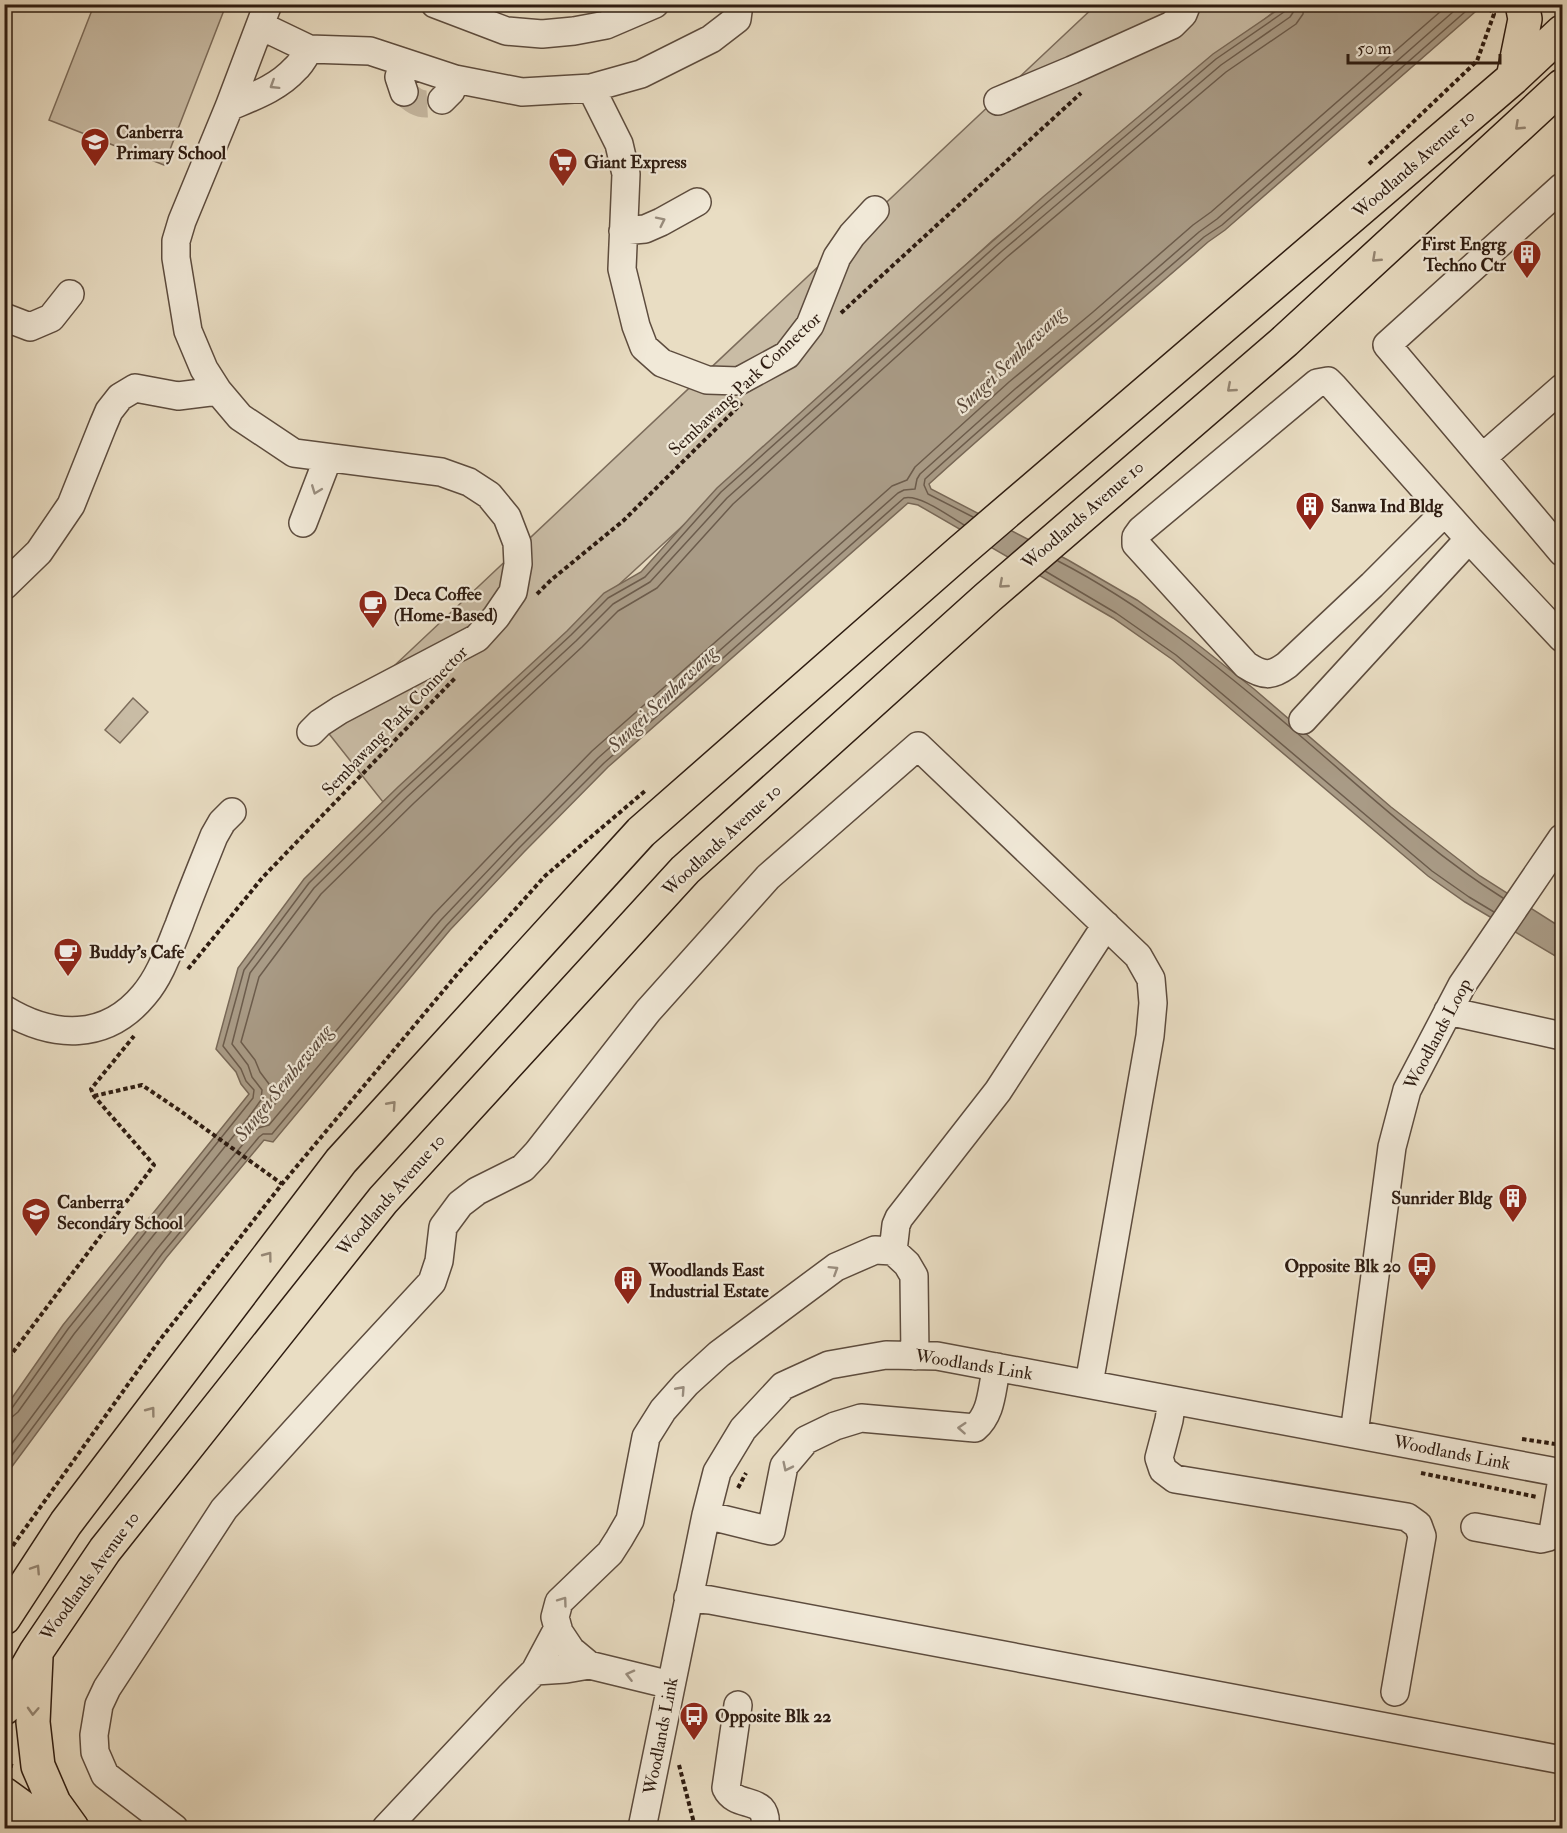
<svg xmlns="http://www.w3.org/2000/svg" width="1567" height="1833" font-family="'IM FELL Double Pica',serif">
<rect width="100%" height="100%" fill="#e9ddc3"/>
<filter id="stains"><feTurbulence type="fractalNoise" baseFrequency=".00333" numOctaves="4"/><feColorMatrix values="0 0 0 0 .2 0 0 0 0 .09 0 0 0 0 .02 0 0 0 .5 -.17"/></filter>
<radialGradient id="worn" r=".72"><stop offset=".6" stop-color="#630" stop-opacity="0"/><stop offset="1" stop-color="#630" stop-opacity=".3"/></radialGradient>
<path fill="#c9bca5" stroke="#7c6c5b" stroke-width="1.5" d="M94 5H226L164 165 49 120Z
M1096 5H1282L993 240 383 802 326 730Z
M133 698 148 712 120 743 105 730Z"/>
<path fill="#a99b86" stroke="#786857" stroke-width="1.5" d="M1285 5H1483L1225 230 1208 242C1115 323 1020 401 929 484L931 489 1068 560 1137 600 1191 639 1254 689 1391 807 1480 876 1562 928V960L1465 902 1428 876 1173 660 1113 618 918 505 908 503 608 767 524 852 450 930 273 1142 264 1140 166 1258 5 1476V1408L63 1325 249 1094 241 1084 236 1072 216 1049 238 968 304 879 398 787 567 631 604 593 641 572 717 488 922 303 1043 197 1213 54Z"/>
<g fill="none" stroke-linecap="round" stroke-linejoin="round">
<path stroke="#6c5c4c" stroke-width="1.5" d="M1304 4 1303 14 1296 24 1226 72 1007 257 733 504 657 588 618 611 582 647 414 803 321 894 259 977 241 1042 255 1060 260 1072 269 1084 271 1091V1105L275 1104 433 915 508 837 592 751 892 486 907 480 915 467 1009 382 1093 312 1193 225 1211 212 1449 4
M973 517 928 494 924 485 925 479C1016 396 1111 318 1204 237L1222 225 1474 4
M1058 561C1143 605 1218 666 1291 728
M1045 571 1116 613 1176 655 1432 871 1469 897 1494 912
M1297 733C1364 790 1428 851 1503 898
M4 1410 12 1408 68 1329 253 1098 254 1090 246 1081 241 1069 223 1046 244 970 309 883 402 791 571 635 608 598 645 577 721 492 997 245 1216 59 1284 12 1287 4
M4 1418 12 1417 18 1412 74 1334 248 1118 261 1100 262 1090 252 1077 248 1065 232 1044 250 973 314 888 407 797 576 641 613 604 650 582 727 498 1002 251 1221 65 1290 17 1294 11 1295 4
M4 1454 156 1250 253 1132 258 1128 269 1125 440 921 514 843 598 758 898 493 904 490 915 489 917 479 920 474 1015 389 1099 319 1199 232 1217 219 1462 4
M4 1466 162 1254 259 1137 263 1134H272L446 926 519 848 604 763 904 498C920 494 950 517 964 525"/>
<path stroke="#c4b69f" stroke-width="27" stroke-dasharray="27 14" stroke-linecap="butt" d="M404 92C417 105 425 107 442 100"/>
<g stroke="#5d4c3e" stroke-width="30">
<path id="minor" d="M268 4 229 107 182 221 176 241V258L188 331 204 369 218 391 240 417 294 453 441 472 469 482 489 495 507 517 517 543 518 564 513 592 496 617 477 638 340 710 320 723 311 732
M435 4 506 31 542 34 574 31 606 25 655 4
M261 26 309 49 370 51 455 79 522 92 591 88 641 74 711 39 737 19 739 4
M403 63 399 77 404 92
M591 88 619 144 626 174 622 269 636 326 644 347 662 363 707 380 739 381 787 355 810 325 837 257 852 235 875 210
M442 100 451 91 455 79
M998 101 1072 70 1172 25 1183 14 1187 4
M229 107C252 97 278 88 295 69 301 64 305 56 309 49
M1562 187 1387 345 1562 552
M623 231 645 229 661 222 697 202
M4 317 30 327 51 318 70 294
M1483 457 1562 388
M1445 512 1372 585 1287 665C1271 677 1263 676 1246 665L1136 544V537L1141 530 1317 383 1328 381 1333 386 1469 539 1562 638
M303 523 328 458
M4 586 39 552 71 505 103 425 109 411 120 397 135 388 178 396 218 391
M1303 720 1469 539
M4 1009C53 1039 106 1041 144 995 161 975 169 949 179 925 190 895 202 866 214 836L222 822 232 812
M1448 1011 1562 1036
M893 1251 896 1225 899 1218 998 1091 1106 925
M1172 1400 1169 1420 1159 1458 1163 1470 1175 1479 1407 1517 1418 1525 1422 1536 1395 1692
M1354 1434 1392 1147 1407 1090 1462 985 1562 838
M706 1515 771 1531 784 1466 806 1440 835 1426 861 1418 975 1428C993 1412 991 1389 997 1367
M1475 1527 1541 1539 1549 1537 1553 1532 1562 1479
M688 1598 710 1600 1562 1760
M589 1665 571 1650 559 1632 555 1617 559 1602 610 1553 619 1539 630 1520 646 1437 663 1410 686 1384 719 1354 836 1267 875 1250 893 1251 907 1264 914 1276 915 1356
M535 1671 566 1669 589 1665 671 1685
M738 1705 726 1788C737 1811 769 1793 765 1828
M174 1828 105 1775 95 1752 94 1735 99 1705 107 1688 224 1509 343 1378 432 1282 439 1261 443 1227 460 1204 477 1191 523 1168 537 1153 648 1011 768 877 918 746 1138 956 1151 979 1153 1003 1150 1036 1089 1384
M386 1828 511 1695 535 1671 558 1628
M642 1828 706 1515 717 1472 743 1429 783 1386 829 1365 886 1355 937 1356 1562 1473"/>
</g>
<g stroke="#2e1c11" stroke-width="36">
<path id="major" d="M1513 78 1525 19 1522 4
M4 1618 66 1523 341 1161 641 832 961 551 1513 78 1562 32
M36 1657 33 1722 38 1766 54 1803 72 1828
M4 1708 36 1652 105 1550 383 1200 685 870 987 598 1285 341 1562 86
M4 1794 51 1828"/>
</g>
<path stroke="#2e1c11" stroke-width="4" stroke-dasharray="4.5 3" stroke-linecap="butt" d="M513 4 523 8
M1369 164 1477 61 1494 14 1485 4
M841 313 1081 93
M537 594 551 580 623 521 742 403
M188 969 263 877 456 677
M94 1096 142 1085 179 1110 282 1184
M4 1364 154 1165 94 1096 91 1089 134 1036
M1522 1439 1562 1445
M1421 1473 1537 1497
M738 1488 746 1473
M4 1558 159 1341 282 1184 459 972 545 876 645 791
M4 1764 13 1766
M679 1765 694 1823 700 1828"/>
<use href="#minor" stroke="#f1e9d8" stroke-width="27"/>
<use href="#major" stroke="#e9ddc3" stroke-width="33"/>
</g>
<defs><path id="oneway-chevron" d="M-2-3.5L2.5 0L-2 3.5" fill="none" stroke-width="1.6" stroke-linecap="round" stroke-linejoin="round" transform="scale(1.5)"/></defs>
<g stroke="#998d7e">
<use href="#oneway-chevron" transform="translate(274 85) rotate(148)"/>
<use href="#oneway-chevron" transform="translate(661 221) rotate(-26)"/>
<use href="#oneway-chevron" transform="translate(316 490) rotate(111)"/>
<use href="#oneway-chevron" transform="translate(834 1270) rotate(-32)"/>
<use href="#oneway-chevron" transform="translate(681 1390) rotate(-48)"/>
<use href="#oneway-chevron" transform="translate(962 1428) rotate(-176)"/>
<use href="#oneway-chevron" transform="translate(787 1467) rotate(116)"/>
<use href="#oneway-chevron" transform="translate(563 1601) rotate(-54)"/>
<use href="#oneway-chevron" transform="translate(630 1675) rotate(-166)"/>
</g>
<g stroke="#958673">
<use href="#oneway-chevron" transform="translate(1519 126) rotate(137)"/>
<use href="#oneway-chevron" transform="translate(1376 258) rotate(137)"/>
<use href="#oneway-chevron" transform="translate(1231 388) rotate(139)"/>
<use href="#oneway-chevron" transform="translate(1003 584) rotate(139)"/>
<use href="#oneway-chevron" transform="translate(392 1105) rotate(-48)"/>
<use href="#oneway-chevron" transform="translate(268 1256) rotate(-53)"/>
<use href="#oneway-chevron" transform="translate(151 1411) rotate(-53)"/>
<use href="#oneway-chevron" transform="translate(36 1569) rotate(-57)"/>
<use href="#oneway-chevron" transform="translate(33 1711) rotate(93)"/>
</g>
<defs>
<g id="school-pin" transform="scale(1.5)"><path d="M0 17L-7.5 6A9.5 9.5 0 1 1 7.5 6Z" fill="#8f2418" stroke="#f1e9d8"/><path d="M0-5L7-2L0 1L-7-2ZM-4 1L0 2.5L4 1V4Q0 6-4 4Z" fill="#fff"/></g>
<g id="supermarket-pin" transform="scale(1.5)"><path d="M0 17L-7.5 6A9.5 9.5 0 1 1 7.5 6Z" fill="#8f2418" stroke="#f1e9d8"/><path d="M-6-5.5h2.5l.6 2H6L4.5 2H-2.5L-4.4-4H-6ZM-1.5 3.2a1.3 1.3 0 1 0 .1 0ZM3 3.2a1.3 1.3 0 1 0 .1 0Z" fill="#fff"/></g>
<g id="building-pin" transform="scale(1.5)"><path d="M0 17L-7.5 6A9.5 9.5 0 1 1 7.5 6Z" fill="#8f2418" stroke="#f1e9d8"/><path d="M-4-6H4V6H1V3H-1V6H-4ZM-2.5-4.3h1.7v1.8h-1.7ZM.8-4.3h1.7v1.8H.8ZM-2.5-1h1.7V.8h-1.7ZM.8-1h1.7V.8H.8Z" fill="#fff"/></g>
<g id="cafe-pin" transform="scale(1.5)"><path d="M0 17L-7.5 6A9.5 9.5 0 1 1 7.5 6Z" fill="#8f2418" stroke="#f1e9d8"/><path d="M-5.5-4.5H6V0H3Q3 3.5 0 3.5H-2.5Q-5.5 3.5-5.5 0ZM3-3.2v2h1.7v-2ZM-6 4.5H4V6H-6Z" fill="#fff"/></g>
<g id="bus-pin" transform="scale(1.5)"><path d="M0 17L-7.5 6A9.5 9.5 0 1 1 7.5 6Z" fill="#8f2418" stroke="#f1e9d8"/><path d="M-5-6H5V4H4V6H2V4H-2V6H-4V4H-5ZM-3.5-4V0h7V-4ZM-3.5 1.2v1.5H-2V1.2ZM2 1.2v1.5H3.5V1.2Z" fill="#fff"/></g>
</defs>
<g fill-rule="evenodd">
<use href="#school-pin" x="95" y="142"/>
<use href="#supermarket-pin" x="563" y="162"/>
<use href="#building-pin" x="1527" y="254"/>
<use href="#building-pin" x="1310" y="506"/>
<use href="#cafe-pin" x="373" y="604"/>
<use href="#cafe-pin" x="68" y="952"/>
<use href="#building-pin" x="1513" y="1198"/>
<use href="#school-pin" x="36" y="1212"/>
<use href="#bus-pin" x="1422" y="1266"/>
<use href="#building-pin" x="628" y="1280"/>
<use href="#bus-pin" x="694" y="1716"/>
</g>
<g text-anchor="middle" dominant-baseline="central" stroke-width="4.5" stroke-linejoin="round" paint-order="stroke">
<g font-size="18" font-weight="bold" fill="#2e1c11" stroke="#f1e9d8" text-anchor="start">
<text x="116" y="132">Canberra<tspan x="116" dy="21">Primary School</tspan></text>
<text x="584" y="162">Giant Express</text>
<text x="1506" y="244" text-anchor="end">First Engrg<tspan x="1506" dy="21">Techno Ctr</tspan></text>
<text x="1331" y="506">Sanwa Ind Bldg</text>
<text x="394" y="594">Deca Coffee<tspan x="394" dy="21">(Home-Based)</tspan></text>
<text x="89" y="952">Buddy's Cafe</text>
<text x="1492" y="1198" text-anchor="end">Sunrider Bldg</text>
<text x="57" y="1202">Canberra<tspan x="57" dy="21">Secondary School</tspan></text>
<text x="1401" y="1266" text-anchor="end">Opposite Blk 20</text>
<text x="649" y="1270">Woodlands East<tspan x="649" dy="21">Industrial Estate</tspan></text>
<text x="715" y="1716">Opposite Blk 22</text>
</g>
<g font-size="18" fill="#2e1c11" stroke="#f1e9d8">
<text transform="translate(1414 164) rotate(-41)">Woodlands Avenue 10</text>
<text transform="translate(745 384) rotate(-43)">Sembawang Park Connector</text>
<text transform="translate(1083 515) rotate(-41)">Woodlands Avenue 10</text>
<text transform="translate(395 721) rotate(-46)">Sembawang Park Connector</text>
<text transform="translate(722 840) rotate(-43)">Woodlands Avenue 10</text>
<text transform="translate(1438 1034) rotate(-62)">Woodlands Loop</text>
<text transform="translate(391 1195) rotate(-49)">Woodlands Avenue 10</text>
<text transform="translate(974 1365) rotate(9)">Woodlands Link</text>
<text transform="translate(1452 1453) rotate(11)">Woodlands Link</text>
<text transform="translate(90 1576) rotate(-54)">Woodlands Avenue 10</text>
<text transform="translate(661 1736) rotate(-79)">Woodlands Link</text>
</g>
<g font-size="20" font-style="italic" fill="#59483a" stroke="#f1e9d8">
<text transform="translate(1010 360) rotate(-44)">Sungei Sembawang</text>
<text transform="translate(662 699) rotate(-44)">Sungei Sembawang</text>
<text transform="translate(283 1083) rotate(-51)">Sungei Sembawang</text>
</g>
</g>
<rect width="1567" height="1833" fill="none" stroke="#e9ddc3" stroke-width="24"/>
<rect x="6" y="6" width="1555" height="1821" fill="none" stroke="#2e1c11" stroke-width="3"/>
<rect x="12" y="12" width="1543" height="1809" fill="none" stroke="#2e1c11" stroke-width="1.5"/>
<path d="M1348 54v9h152v-9" fill="none" stroke="#2e1c11" stroke-width="3"/>
<text x="1357" y="54" font-size="18" fill="#2e1c11" stroke="#f1e9d8" stroke-width="4.5" paint-order="stroke">50 m</text>
<rect width="100%" height="100%" filter="url(#stains)"/>
<rect width="100%" height="100%" fill="url(#worn)"/>
</svg>
